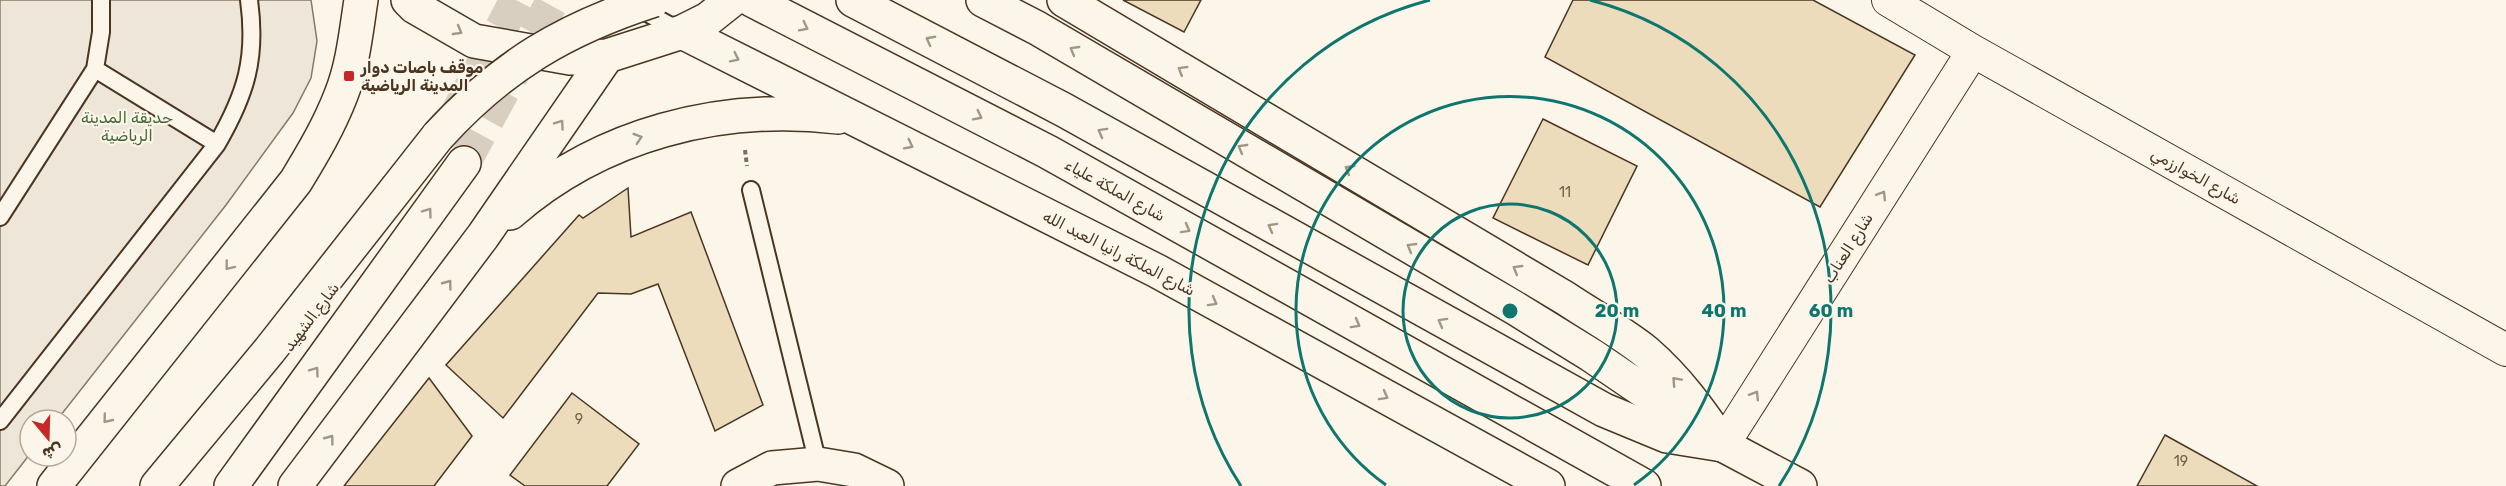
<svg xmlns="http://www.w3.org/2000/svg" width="2506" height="486" font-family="Rubik,Cairo,sans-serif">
<rect width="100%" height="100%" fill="#fbf6e9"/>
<path fill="#ede6d9" stroke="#887966" stroke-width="1.5" d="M0 0H311L317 41 311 78 293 113 226 205 57 420H30V454L5 486H0Z"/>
<path fill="#ecdcbc" stroke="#4a3520" stroke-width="1.5" d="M1123 0H1201L1184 32Z
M1573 0H1813L1915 55 1820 207 1545 57Z
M1543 119 1637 166 1588 265 1493 218Z
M628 188 631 237 691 212 763 405 715 431 658 284 631 294 598 293 503 418 446 365 579 215 583 218Z
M429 378 472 436 434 486H344Z
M572 393 639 444 607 486H525L510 475Z
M2165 435 2257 486H2137Z"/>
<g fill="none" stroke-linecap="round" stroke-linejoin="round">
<path stroke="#d8cfc1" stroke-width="33" stroke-dasharray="33 16" stroke-linecap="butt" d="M456 115 516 0
M464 163 553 0"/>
<g stroke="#4a3520" stroke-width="20">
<path id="lane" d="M636 7 682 32
M95 69 217 144
M751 190 818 464
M0 217 95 69 101 32V0
M0 421 217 144C246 94 257 58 249 0"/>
</g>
<g stroke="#4a3520" stroke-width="34">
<path id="street" d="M1888 0 1973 51 2506 350
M1723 445 1973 51"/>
</g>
<g stroke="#4a3520" stroke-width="36">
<path id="secondary" d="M408 0 415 7 474 41 570 58 607 56 682 32 708 19 732 0
M1064 0 1565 298C1592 316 1621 332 1646 352 1677 379 1700 410 1723 445
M682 32 1157 271 1548 486
M510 213C600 134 720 103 838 117
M54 486 296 181C313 153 329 126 341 95 353 65 356 32 361 0
M295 486 483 236 607 56
M738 486 772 468 818 464 854 470 887 486"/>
</g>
<g stroke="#4a3520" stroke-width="36">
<path id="primary" d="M752 0 1048 152 1644 486
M853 0 1064 110 1604 410 1667 436 1723 445 1800 486"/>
</g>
<g stroke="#4a3520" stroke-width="36">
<path id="highway" d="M983 0 1037 28 1515 308 1591 355 1723 445
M157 486 269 351 438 136
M231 486 464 163"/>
</g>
<path stroke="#7f6f5c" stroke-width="4" stroke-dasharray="4.5 3" stroke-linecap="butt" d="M745 150 747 166"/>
<use href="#lane" stroke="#fbf6e9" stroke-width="16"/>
<use href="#street" stroke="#fbf6e9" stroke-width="32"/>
<use href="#secondary" stroke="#fbf6e9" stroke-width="33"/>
<use href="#primary" stroke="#fbf6e9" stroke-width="33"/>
<use href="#highway" stroke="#fbf6e9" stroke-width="33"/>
<g stroke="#4a3520" stroke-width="36" stroke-linecap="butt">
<path id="highway-bridge" d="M438 136C502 66 564 29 654 0"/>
</g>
<use href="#highway-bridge" stroke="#fbf6e9" stroke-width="33"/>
</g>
<defs><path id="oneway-chevron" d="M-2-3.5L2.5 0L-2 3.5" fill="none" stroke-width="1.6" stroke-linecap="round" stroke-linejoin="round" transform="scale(1.5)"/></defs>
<g stroke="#a29684">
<use href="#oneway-chevron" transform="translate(804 27) rotate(27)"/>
<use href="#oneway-chevron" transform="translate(458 31) rotate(30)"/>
<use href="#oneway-chevron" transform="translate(930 40) rotate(-152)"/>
<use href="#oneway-chevron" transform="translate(1074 50) rotate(-150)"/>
<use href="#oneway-chevron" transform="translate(735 58) rotate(26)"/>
<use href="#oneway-chevron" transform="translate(1182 70) rotate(-149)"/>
<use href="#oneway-chevron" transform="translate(978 116) rotate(27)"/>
<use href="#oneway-chevron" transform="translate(560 124) rotate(-55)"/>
<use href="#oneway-chevron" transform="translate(1102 132) rotate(-151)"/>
<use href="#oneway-chevron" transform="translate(638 138) rotate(-18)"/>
<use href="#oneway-chevron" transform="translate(909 145) rotate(27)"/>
<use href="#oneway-chevron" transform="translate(1242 148) rotate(-150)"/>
<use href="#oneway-chevron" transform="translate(1349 169) rotate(-149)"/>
<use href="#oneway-chevron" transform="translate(1882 195) rotate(-58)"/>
<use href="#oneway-chevron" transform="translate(428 212) rotate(-54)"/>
<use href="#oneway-chevron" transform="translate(1272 227) rotate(-151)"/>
<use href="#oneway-chevron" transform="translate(1186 229) rotate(29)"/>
<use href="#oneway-chevron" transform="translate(1411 247) rotate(-150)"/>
<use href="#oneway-chevron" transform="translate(229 266) rotate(128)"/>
<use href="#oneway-chevron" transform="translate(1517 269) rotate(-149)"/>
<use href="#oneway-chevron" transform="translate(448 284) rotate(-53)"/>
<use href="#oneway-chevron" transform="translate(1213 302) rotate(29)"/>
<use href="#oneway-chevron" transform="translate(1442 322) rotate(-151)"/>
<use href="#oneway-chevron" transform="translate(1356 324) rotate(29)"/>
<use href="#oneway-chevron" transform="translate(315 371) rotate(-54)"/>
<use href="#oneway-chevron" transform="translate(1676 381) rotate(-133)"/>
<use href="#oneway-chevron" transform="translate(1755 395) rotate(-58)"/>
<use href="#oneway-chevron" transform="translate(1384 396) rotate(29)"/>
<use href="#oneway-chevron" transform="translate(107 419) rotate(129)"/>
<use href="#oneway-chevron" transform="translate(330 439) rotate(-53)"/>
</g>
<g fill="none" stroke="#0f766e" stroke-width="3">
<circle cx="1510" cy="311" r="107"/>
<path d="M1386 485A214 214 0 1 1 1634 485"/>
<path d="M1241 486A321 321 0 0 1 1430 0M1590 0A321 321 0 0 1 1779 486"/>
</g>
<rect fill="#c62828" stroke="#fbf6e9" stroke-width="2" x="343" y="70" width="12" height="12" rx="3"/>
<g text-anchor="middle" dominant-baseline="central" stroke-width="4.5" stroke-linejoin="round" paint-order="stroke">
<g font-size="14" fill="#725f47">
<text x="1565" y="192">11</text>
<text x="579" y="419">9</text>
<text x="2181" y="461">19</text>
</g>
<g font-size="16" font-weight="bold" fill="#4a3520" stroke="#fbf6e9" text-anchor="start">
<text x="361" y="67">موقف باصات دوار<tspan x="361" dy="18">المدينة الرياضية</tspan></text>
</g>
<g font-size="16" fill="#436837" stroke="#fbf6e9">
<text x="127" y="117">حديقة المدينة<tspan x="127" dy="18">الرياضية</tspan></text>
</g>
<g font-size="16" fill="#4a3520" stroke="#fbf6e9">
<text transform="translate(2196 176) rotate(29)">شارع الخوارزمي</text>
<text transform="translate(1115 190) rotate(29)">شارع الملكة علياء</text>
<text transform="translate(1848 248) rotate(-58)">شارع العناب</text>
<text transform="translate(1119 253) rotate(27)">شارع الملكة رانيا العبد الله</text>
<text transform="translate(311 317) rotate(-53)">شارع الشهيد</text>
</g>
</g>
<circle cx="1510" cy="311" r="9" fill="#0f766e" stroke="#fbf6e9" stroke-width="3"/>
<g font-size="18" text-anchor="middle" font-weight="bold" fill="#0f766e" stroke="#fbf6e9" stroke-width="4.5" stroke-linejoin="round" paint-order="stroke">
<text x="1617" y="317">20 m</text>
<text x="1724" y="317">40 m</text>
<text x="1831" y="317">60 m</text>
</g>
<g transform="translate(48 438) rotate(161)"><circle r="28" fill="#fbf6e9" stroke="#b4a999" stroke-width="1.5"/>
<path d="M0-4.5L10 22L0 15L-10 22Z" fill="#c62828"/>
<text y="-9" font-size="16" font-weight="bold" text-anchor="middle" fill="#4a3520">ش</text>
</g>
</svg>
